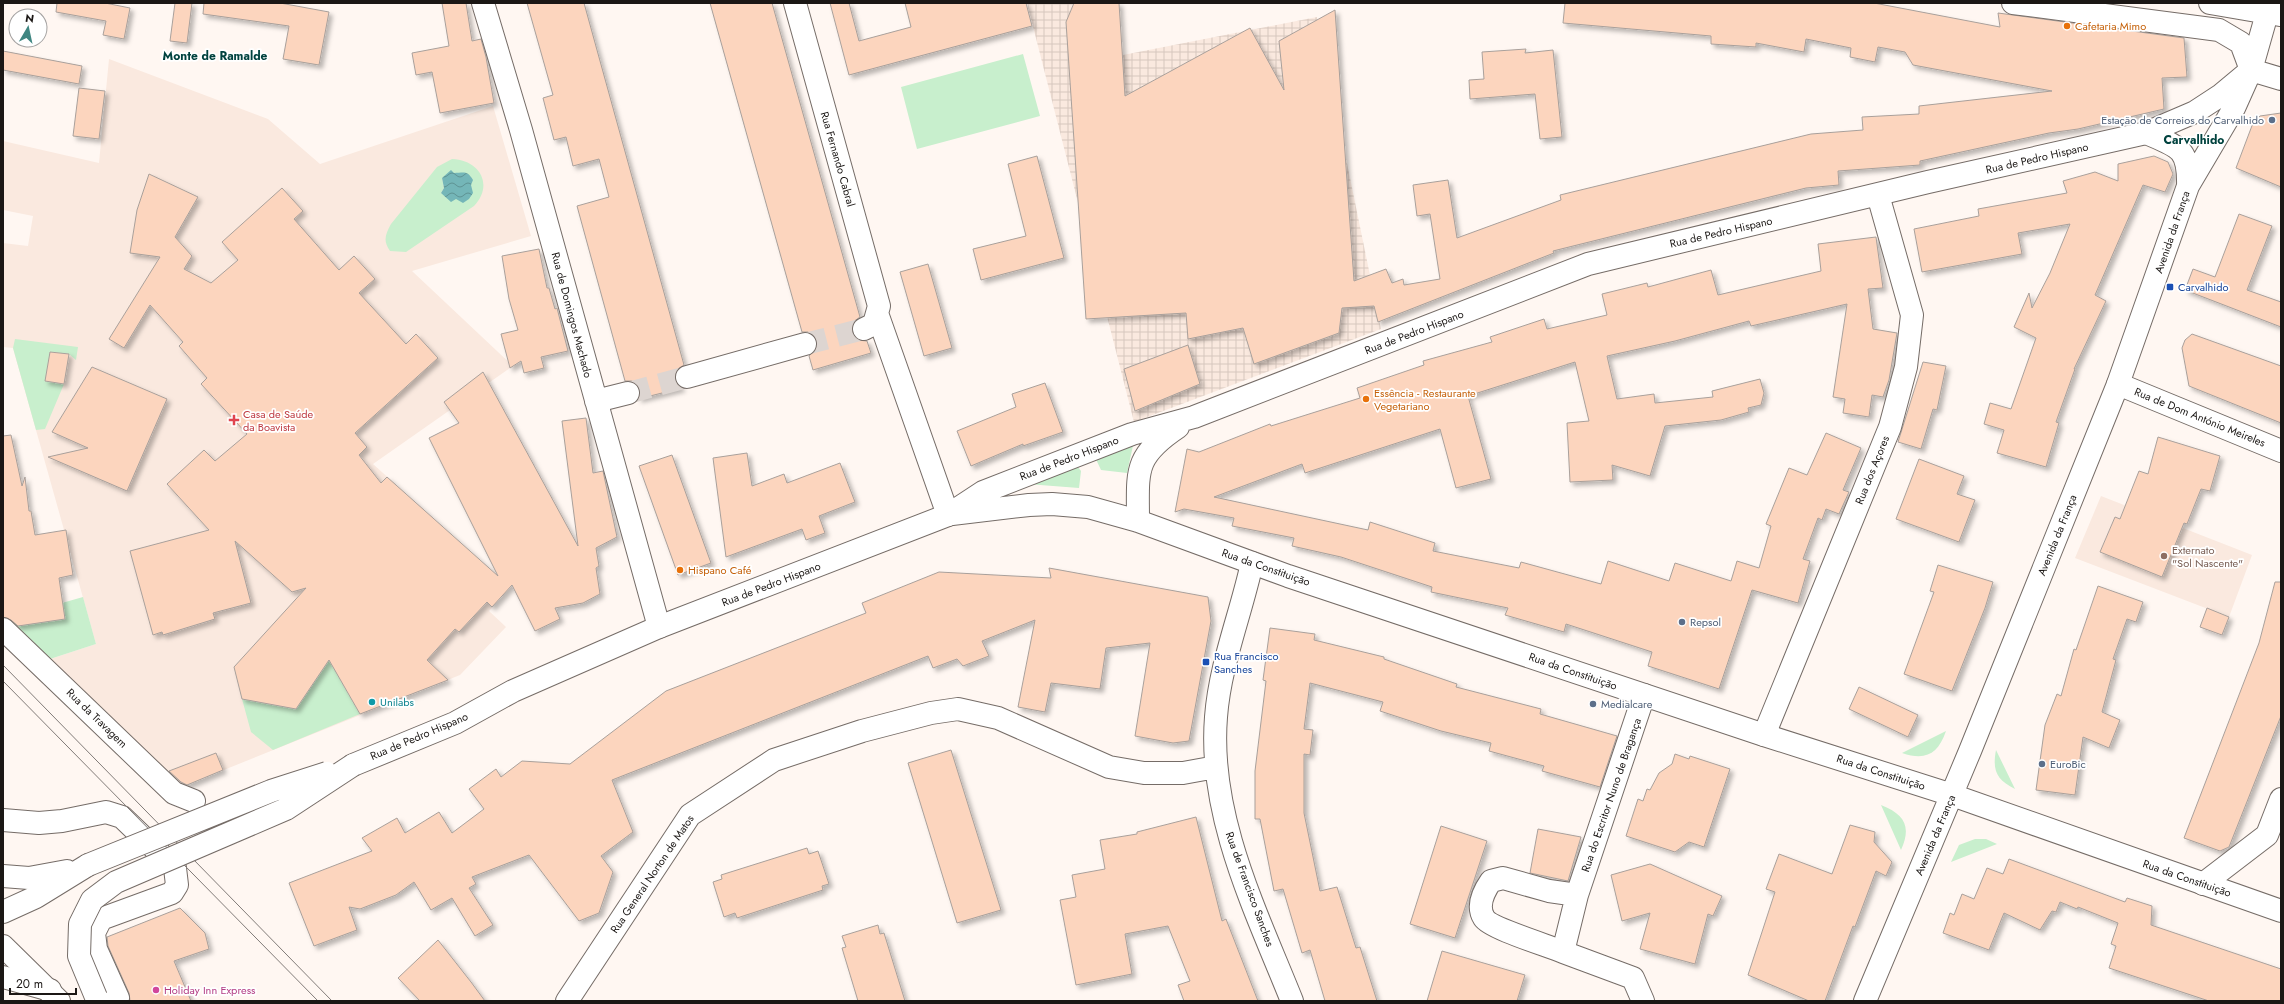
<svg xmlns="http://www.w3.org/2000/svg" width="2284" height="1004" font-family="Jost,sans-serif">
<defs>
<pattern id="industrial-grid" width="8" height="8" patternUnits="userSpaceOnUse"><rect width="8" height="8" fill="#fae9df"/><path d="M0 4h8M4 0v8" fill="none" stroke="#d6c7be"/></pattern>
<pattern id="water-waves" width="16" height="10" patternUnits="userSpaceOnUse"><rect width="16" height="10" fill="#74b6b8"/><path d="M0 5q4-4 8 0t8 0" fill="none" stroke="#5e9394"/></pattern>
<filter id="shadow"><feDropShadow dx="3.5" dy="3.5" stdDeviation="2" flood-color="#0004"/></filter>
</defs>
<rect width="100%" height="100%" fill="#fff7f2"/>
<path fill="#fae9df" d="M109 59 268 119 320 164 493 106 531 236 412 271 513 366 373 464 510 587 489 611 506 627 460 675 179 788 50 659 96 644 13 348 3 347V243L28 246 33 216 3 210V141L99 163Z
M2101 496 2252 555 2229 617 2075 558Z"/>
<path fill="url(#industrial-grid)" d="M1027 3H1110L1123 55 1317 17 1381 329 1134 422Z"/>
<path fill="#c8efcd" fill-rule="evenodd" d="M1023 54 1040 116 917 149 901 87Z
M452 159C480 160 494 185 474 206L406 252 390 251C383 241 385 235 391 224L437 167ZM454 173H458L471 185V189L460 200 441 193 444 188 442 178Z
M15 339 78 347 76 360 69 354 50 352 46 381 64 384 45 429 36 430 13 348Z
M1134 441 1127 473 1101 470 1094 455Z
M1075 463 1081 471 1079 488 1027 484Z
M83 597 96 644 50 659 6 619Z
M329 660 360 714 273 750 251 732 242 699 296 709Z
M1946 731C1938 754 1926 761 1902 753Z
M1996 750 2015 789C1997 780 1992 771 1996 750Z
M1881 805C1904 814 1912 826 1901 850Z
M1975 839H1986L1997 844 1951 862 1959 845Z"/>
<path fill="url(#water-waves)" d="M451 170 454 173C464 173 467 170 473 180L471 185 473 193 469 199 463 203 456 199 451 202 441 193 444 188 442 178Z"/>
<path fill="#fcd5be" stroke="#a9a09b" filter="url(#shadow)" d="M57 3H105L130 8 124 39 103 35 106 21 56 12Z
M175 3H192L187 43 170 41Z
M204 3H280L329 12 319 65 283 59 289 26 203 14Z
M442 3H466L472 41 481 39 486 57 494 103 440 113 432 72 416 75 412 53 449 46Z
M527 3H584L684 365 678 369 675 374V381L682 388 638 399 640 390 637 385 632 381H625L577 206 609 197 599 159 573 166 566 137 554 140 543 98 553 95Z
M710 3H772L860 317 853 322V334L857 340 867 341 871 353 813 370 809 356 817 347V340L808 332H802Z
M830 3H849L859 41 911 27 905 3H1026L1032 26 849 75Z
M1074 3H1119L1125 96 1250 28 1284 90 1279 41 1335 10 1354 281 1386 269 1392 283 1403 279 1404 285 1440 279 1430 214 1417 216 1413 185 1448 180 1457 238 1561 200 1560 195 1811 134 1863 130 1862 117 1919 114V106L2052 91 1913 65 1905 52 1878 47 1875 62 1850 57 1851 48 1806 39 1804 52 1756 43V47L1711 44V36L1563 23 1565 3H1874L2000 27 1998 13 2184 38 2187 77 2162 78 2164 109 2078 129 2049 133 1920 161V165L1838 171 1839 185 1806 188 1553 251 1554 253 1378 322 1374 306 1342 308 1339 333 1254 364 1243 328 1188 339 1186 313 1086 319 1066 22Z
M1526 49 1525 53 1553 50 1562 137 1540 139 1535 94 1470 99 1469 80 1484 79 1482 52Z
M3 51 82 66 79 84 3 70Z
M79 88 105 91 99 139 73 136Z
M2281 113V187L2236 168 2253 123 2260 116Z
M1037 156 1064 258 981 280 973 249 1026 236 1008 164Z
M2154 156 2168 162 2173 174 2165 192 2143 185 2095 295 2106 301 2074 369H2075L2056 422 2059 423 2046 467 1997 453 2004 430 1984 424 1990 403 2011 409 2036 338 2014 327 2029 293 2032 308 2050 273 2070 224 2018 233 2022 254 1922 272 1914 229 1979 216 1978 209 2067 193 2063 181 2095 172 2118 181V164Z
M149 174 198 197 175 237 192 256 184 269 211 283 238 260 222 242 282 188 303 211 294 219 339 270 354 256 375 279 359 293 406 344 416 334 438 358 355 433 367 447 359 455 381 483 387 477 498 576 429 438 459 423 444 402 483 372 578 546 562 421 586 418 593 473 603 471 617 537 596 548 599 566 596 568 600 594 583 603 555 608 560 619 535 631 512 585 492 607 487 602 459 632 455 629 427 660 448 680 360 714 329 660 296 709 242 699 234 667 306 588 292 592 235 541 251 603 213 613 215 619 163 635 162 632 153 635 130 551 209 530 167 484 204 450 215 461 247 434 201 384 207 378 179 346 183 342 150 305 124 348 109 339 160 257 130 253 137 210Z
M2239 214 2272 226 2247 290 2281 302V327L2185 290 2193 269 2215 277Z
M1876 237 1883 288 1868 289 1873 329 1897 333 1889 380 1883 397 1872 395 1869 417 1843 413 1845 399 1833 397 1847 304 1751 326 1749 321 1675 341 1607 356 1617 399 1654 394 1655 403 1713 397 1712 391 1760 379 1764 393 1761 405 1748 408 1749 412 1721 420 1665 426 1650 476 1612 465 1613 480 1570 482 1567 423 1589 421 1575 362 1468 396 1491 479 1456 488 1440 429 1305 473 1302 464 1214 497 1368 530 1370 522 1435 543 1433 551 1519 568 1521 562 1601 584 1608 561 1669 581 1675 563 1731 581 1737 561 1759 568 1771 526 1766 524 1789 468 1807 475 1826 433 1861 448 1843 490 1849 492 1839 514 1826 509 1822 520 1818 518 1803 559 1810 561 1798 603 1752 590 1719 689 1648 666 1652 652 1566 624 1564 632 1505 615 1508 608 1431 592 1432 587 1341 557 1292 546 1294 538 1232 526 1234 518 1184 509 1175 512 1187 449 1199 452 1270 424 1271 426 1360 398 1357 388 1424 365 1423 361 1492 342 1490 337 1544 319 1547 329 1607 315 1602 294 1647 283 1648 287 1711 270 1718 295 1821 271 1818 244Z
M539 249 547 288H549L555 309 557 308 568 351 541 357 544 368 524 373 521 361 510 368 501 334 518 330 509 299 502 256Z
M928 264 952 348 924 356 900 272Z
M2192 334 2281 366V423L2189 386 2182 348 2185 340Z
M1188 345 1200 384 1135 411 1124 369Z
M50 352 69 354 64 384 45 381Z
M1923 362 1946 366 1937 410 1933 409 1921 449 1898 442Z
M92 367 167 399 127 491 48 457 88 448 52 432Z
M1045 383 1063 432 1023 446V444L971 466 957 431 1016 407 1012 394Z
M11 435 22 486 25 477 29 511H31L35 535 66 530 73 575 59 578 65 619 18 626 11 620 3 617V436Z
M2158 437 2220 456 2210 491 2201 489 2187 524 2184 523 2162 577 2100 552 2115 517 2120 519 2139 471 2148 474Z
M747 453 752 486 784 474 787 483 840 463 855 502 819 516 825 533 806 540 802 529 726 557 713 458Z
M672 455 711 563 678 575 639 466Z
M1919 459 1964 476 1957 494 1975 500 1959 542 1896 519Z
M1938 565 1993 582 1985 608 1952 691 1904 674 1934 592 1930 591Z
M1049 568 1208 597 1211 621 1189 741 1173 743 1135 736 1150 643 1106 648 1100 689 1051 683 1045 712 1018 707 1035 620 982 641 989 656 963 666 957 659 933 668 928 656 612 780 633 832 601 856 613 872 599 913 579 921 529 855 472 877 476 884 469 888 493 925 475 936 452 898 431 910 414 882 396 895 360 909 349 907 357 930 314 946 289 883 372 851 362 838 397 818 405 833 439 812 452 833 484 809 469 789 496 769 501 777 522 761 570 764 666 691 866 613 862 603 939 572 1051 578Z
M2275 582H2281V716L2229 847 2220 851 2184 838 2259 643Z
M2098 586 2143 602 2136 622 2127 619 2113 659 2116 660 2102 712 2120 720 2109 748 2083 737 2075 795 2036 790 2045 725 2057 694 2061 696 2074 649 2076 650Z
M2207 608 2229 617 2222 635 2200 627Z
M1270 628 1315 634 1314 640 1384 657V659L1457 684 1456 687 1541 709 1540 714 1617 736 1600 787 1542 771 1544 766 1489 751 1491 743 1441 731 1380 711 1383 702 1310 683 1304 729 1313 730 1310 755 1304 754V813L1320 891 1337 887 1356 948 1360 947 1377 1001H1325L1310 950 1302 953 1283 889 1274 891 1260 819H1255V771L1266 681 1263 680Z
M1859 687 1918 715 1908 737 1849 709Z
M951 750 1001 910 957 923 908 763Z
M216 753 223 770 187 785 181 782 169 771Z
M1675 754 1689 759 1690 756 1730 769 1704 847 1689 842 1675 852 1626 836 1638 799 1643 801 1647 789 1650 790 1659 773 1672 764Z
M1196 817 1222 921 1226 919 1258 1001H1184L1178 985 1190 981 1168 926 1125 934 1132 974 1076 985 1060 900 1076 897 1072 875 1105 869 1100 840 1137 834V832Z
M1850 825 1875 832 1874 842 1892 862 1886 876 1876 871 1855 927 1853 926 1825 1001H1809L1748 975 1775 892 1766 889 1779 854 1832 874Z
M1441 826 1487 841 1455 938 1410 924Z
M1538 829 1581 837 1568 881 1530 873Z
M807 848 809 854 818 851 829 884 822 886 823 890 737 918 735 913 724 917 713 882 722 879 721 875Z
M2009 859 2125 902 2127 898 2152 906 2151 925 2281 969V1001H2209L2109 968 2116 946 2111 944 2118 923 2078 907 2077 909 2060 902 2056 912 2052 911 2040 930 2004 913 1989 950 1943 933 1950 913 1954 915 1962 894 1974 899 1987 868 2003 874Z
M1650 864 1722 896 1713 916 1708 914 1695 964 1640 949 1650 913 1622 921 1611 875Z
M180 908 205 933 209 949 174 961 191 1001H130L129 993 108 946 107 937Z
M878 925 880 934 884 933 905 1001H858L842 948 846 947 842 936Z
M438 940 471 982 485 1001H420L398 978Z
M1442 951 1525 975 1517 1001H1427Z"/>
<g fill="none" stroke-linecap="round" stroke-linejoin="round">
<path stroke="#ddd5d1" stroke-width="22" stroke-dasharray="22 11" stroke-linecap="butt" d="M805 344 864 329
M628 393 687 377"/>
<g stroke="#756c67" stroke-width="24">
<path id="street" d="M483 3 521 130 659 627
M795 3 879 306 874 324 864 329
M878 316 948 515
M687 377 805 344
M2118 384 2281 451
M596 401 628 393
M1252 563C1241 614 1220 664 1216 717 1208 816 1256 911 1292 1001
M3 629 174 793 194 801
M1764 735 1890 427 1906 367 1912 315 1878 195
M3 820 39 823 62 821 106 812 122 817 175 868 177 885 172 893 101 919 94 933 96 949 118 998 116 1001
M2203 884 2267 835 2281 799
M1577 895 1549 891 1503 878 1491 881C1484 891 1476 905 1484 918 1490 928 1549 946 1563 952L1577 895 1644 695
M1563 952 1633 978 1643 1001
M3 977 50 990
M567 1001 690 815 774 760 862 731 931 713 958 709 998 718 1109 767 1144 773H1183L1216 767"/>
</g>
<g stroke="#756c67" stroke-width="24">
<path id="secondary" d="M2013 3 2219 30 2241 43 2251 70
M2210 3 2280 15
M2251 70 2281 79
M2146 133C2179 147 2189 148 2188 186
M952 514 1029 505 1052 504 1088 507 1138 521 1288 576 1764 735 1952 795 2281 911
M1138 521C1138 471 1133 457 1178 427
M353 765 455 723 513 691 659 627 948 515 983 492 1132 434 1194 417 1588 264 1928 182 2146 133 2195 112 2221 95 2251 70
M3 876 29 878 67 871
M3 912 36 897 88 865
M3 946 59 1001
M1865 1001 1970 751 2118 384 2188 186 2234 108 2251 70 2270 3"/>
</g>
<use href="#street" stroke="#fff" stroke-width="22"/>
<use href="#secondary" stroke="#fff" stroke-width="22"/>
<path stroke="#817b78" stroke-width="1" d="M3 665 332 1001
M3 681 318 1001"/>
<g stroke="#756c67" stroke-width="24" stroke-linecap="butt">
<path id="secondary-bridge" d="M88 865 271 791 327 773
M96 997 79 956 80 924 92 900 116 882 286 809 353 765"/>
</g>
<use href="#secondary-bridge" stroke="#fff" stroke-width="22"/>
</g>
<g fill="#e8710a" stroke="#fff" stroke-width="1.5">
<circle cx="2067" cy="26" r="4"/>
<circle cx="1366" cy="399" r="4"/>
<circle cx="680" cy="570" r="4"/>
</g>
<g fill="#5c6f8a" stroke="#fff" stroke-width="1.5">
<circle cx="2272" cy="120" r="4"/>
<circle cx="1682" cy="622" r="4"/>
<circle cx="1593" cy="704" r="4"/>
<circle cx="2042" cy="764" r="4"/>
</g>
<g fill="#1a4fb4" stroke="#fff" stroke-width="1.5">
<rect x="2166" y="283" width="8" height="8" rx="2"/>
<rect x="1202" y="658" width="8" height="8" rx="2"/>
</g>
<path fill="#e0444e" stroke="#fff" stroke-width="1.5" d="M232 414h4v4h4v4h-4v4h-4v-4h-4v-4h4z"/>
<circle fill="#8d6e63" stroke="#fff" stroke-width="1.5" cx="2164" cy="556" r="4"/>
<circle fill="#0f9aa8" stroke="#fff" stroke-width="1.5" cx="372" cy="702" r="4"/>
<circle fill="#d1479c" stroke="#fff" stroke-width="1.5" cx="156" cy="990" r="4"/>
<g text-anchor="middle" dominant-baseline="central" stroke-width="3.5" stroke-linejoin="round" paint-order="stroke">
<g font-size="11" fill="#c56008" stroke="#fff" text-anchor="start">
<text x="2075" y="26">Cafetaria Mimo</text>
<text x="1374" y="393">Essência - Restaurante<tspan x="1374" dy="13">Vegetariano</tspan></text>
<text x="688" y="570">Hispano Café</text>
</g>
<g font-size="11" fill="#4e5e75" stroke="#fff" text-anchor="start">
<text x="2264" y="120" text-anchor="end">Estação de Correios do Carvalhido</text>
<text x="1690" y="622">Repsol</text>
<text x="1601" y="704">Medialcare</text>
<text x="2050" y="764">EuroBic</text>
</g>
<g font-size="11" fill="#1b1715" stroke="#fff">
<text transform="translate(2037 158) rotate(-13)">Rua de Pedro Hispano</text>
<text transform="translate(838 159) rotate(74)">Rua Fernando Cabral</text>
<text transform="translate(1721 232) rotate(-13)">Rua de Pedro Hispano</text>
<text transform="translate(2172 232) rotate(-71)">Avenida da França</text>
<text transform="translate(572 315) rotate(75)">Rua de Domingos Machado</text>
<text transform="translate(1414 332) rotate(-21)">Rua de Pedro Hispano</text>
<text transform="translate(2200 417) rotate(22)">Rua de Dom António Meireles</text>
<text transform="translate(1069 458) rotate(-21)">Rua de Pedro Hispano</text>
<text transform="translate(1872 470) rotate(-68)">Rua dos Açores</text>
<text transform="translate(2057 535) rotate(-68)">Avenida da França</text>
<text transform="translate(1266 567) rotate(19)">Rua da Constituição</text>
<text transform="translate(771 584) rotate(-21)">Rua de Pedro Hispano</text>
<text transform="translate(1573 671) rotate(19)">Rua da Constituição</text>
<text transform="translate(97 718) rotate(44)">Rua da Travagem</text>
<text transform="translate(419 736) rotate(-23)">Rua de Pedro Hispano</text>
<text transform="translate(1881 772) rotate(18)">Rua da Constituição</text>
<text transform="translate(1611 795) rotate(-71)">Rua do Escritor Nuno de Bragança</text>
<text transform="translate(1935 835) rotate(-67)">Avenida da França</text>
<text transform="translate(652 874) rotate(-56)">Rua General Norton de Matos</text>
<text transform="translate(2187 878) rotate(19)">Rua da Constituição</text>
<text transform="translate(1250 889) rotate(70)">Rua de Francisco Sanches</text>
</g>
<g font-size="11" fill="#164399" stroke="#fff" text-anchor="start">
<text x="2178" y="287">Carvalhido</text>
<text x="1214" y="656">Rua Francisco<tspan x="1214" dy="13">Sanches</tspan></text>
</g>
<g font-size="11" fill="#be3a42" stroke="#fff" text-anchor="start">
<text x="243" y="414">Casa de Saúde<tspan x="243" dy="13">da Boavista</tspan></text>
</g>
<g font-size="11" fill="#785e54" stroke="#fff" text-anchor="start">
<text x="2172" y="550">Externato<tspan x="2172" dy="13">"Sol Nascente"</tspan></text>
</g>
<g font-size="11" fill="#0d838f" stroke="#fff" text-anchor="start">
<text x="380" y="702">Unilabs</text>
</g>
<g font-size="11" fill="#b23c85" stroke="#fff" text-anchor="start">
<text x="164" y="990">Holiday Inn Express</text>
</g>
<g font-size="12" font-weight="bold" fill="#00423e" stroke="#fff">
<text x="215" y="56">Monte de Ramalde</text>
<text x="2194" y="140">Carvalhido</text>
</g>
</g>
<rect width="2284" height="1004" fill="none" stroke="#1b1715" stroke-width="8"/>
<g transform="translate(28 28) rotate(9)"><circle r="19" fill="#ffffff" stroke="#a4a2a1"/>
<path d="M0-3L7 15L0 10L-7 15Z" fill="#3f8681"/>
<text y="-6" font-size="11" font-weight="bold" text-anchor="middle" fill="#1b1715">N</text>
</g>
<path d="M10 988v6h66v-6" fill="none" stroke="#1b1715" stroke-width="2"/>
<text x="16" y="988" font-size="12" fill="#1b1715" stroke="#ffffff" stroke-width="3" paint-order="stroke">20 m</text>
</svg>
